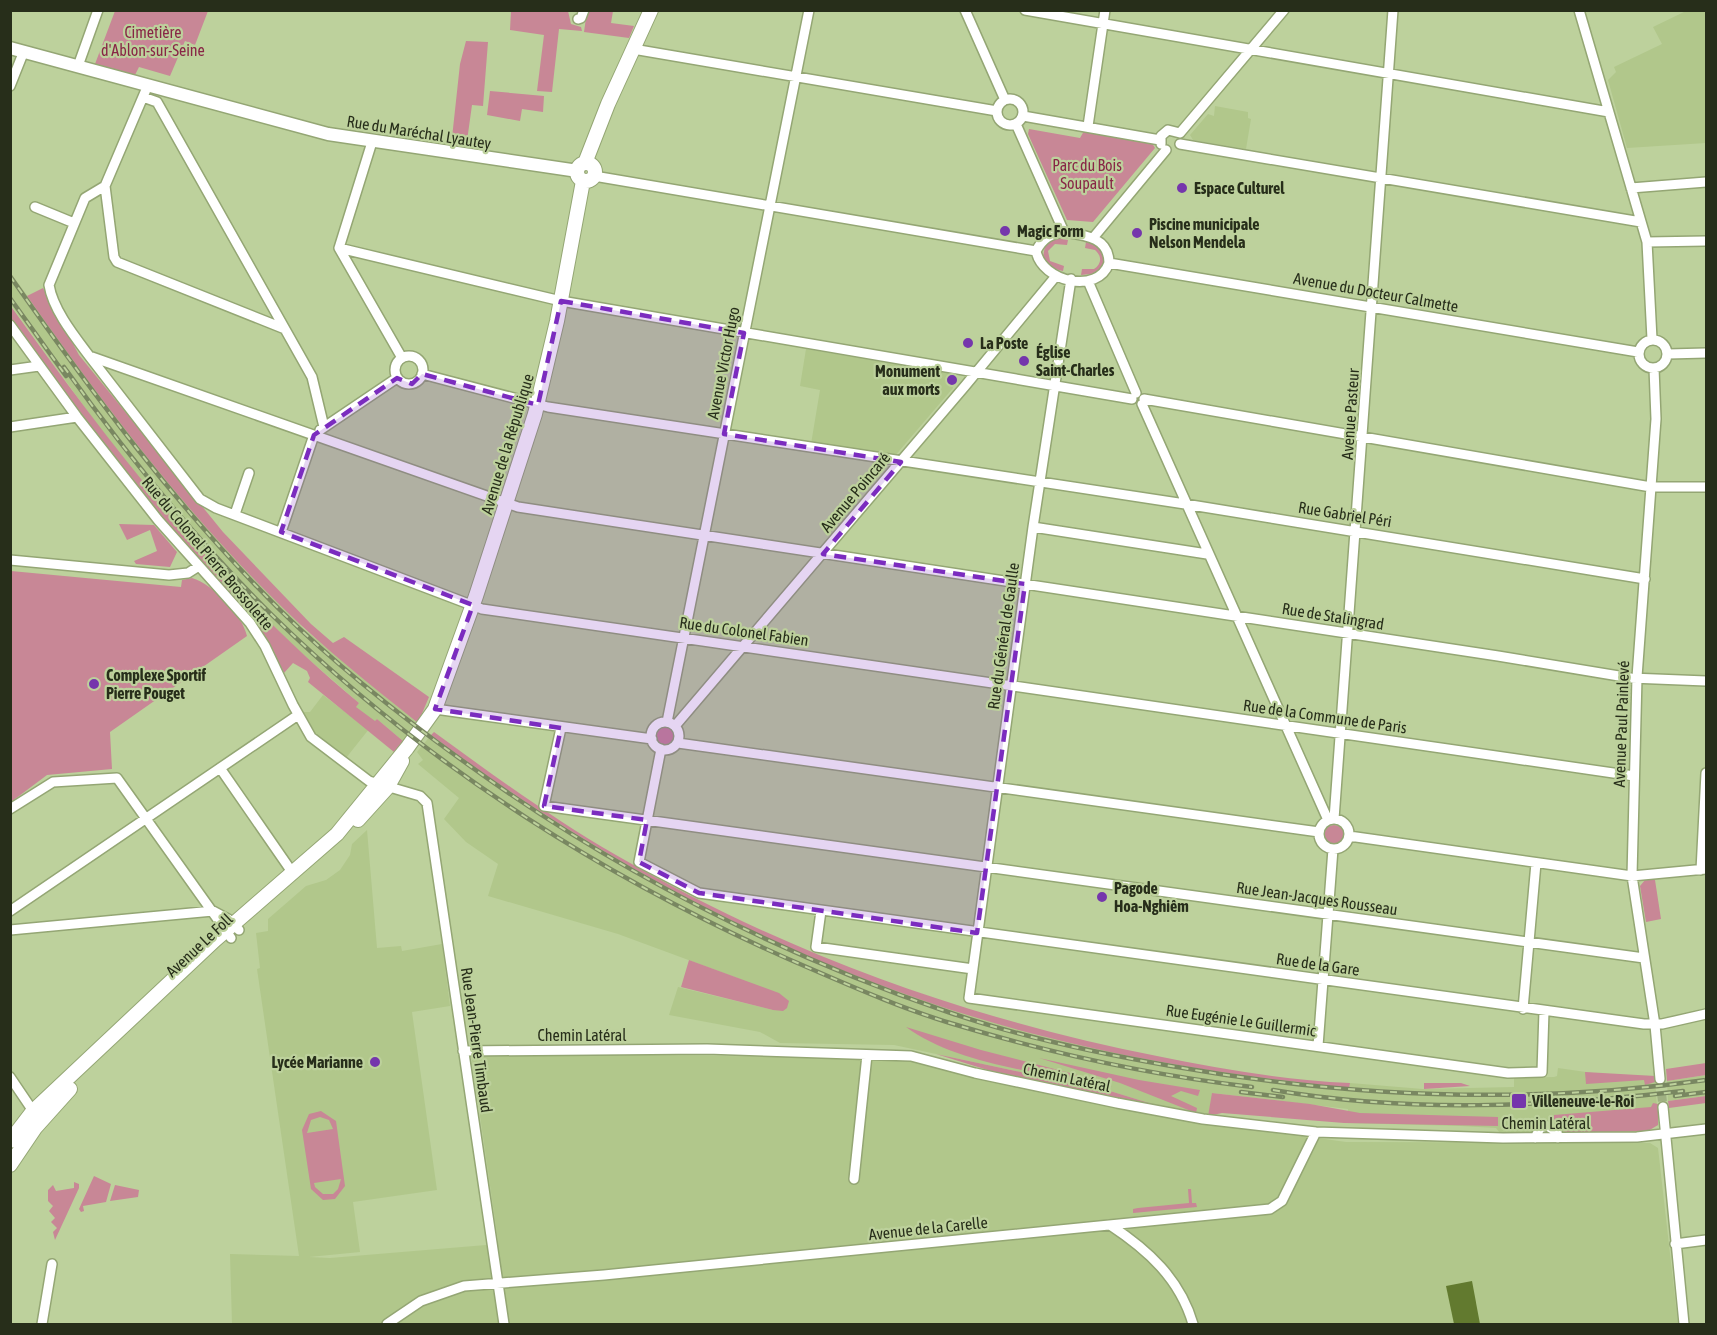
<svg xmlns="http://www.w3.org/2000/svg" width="1717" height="1335" font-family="'Asap Condensed',sans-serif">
<rect width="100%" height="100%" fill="#bdd19c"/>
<path fill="#b1c78b" d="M1686 11H1706V143L1627 148 1608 80 1616 72 1614 67 1662 44 1653 27Z
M1215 106 1248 112V118L1251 119 1246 149 1193 140 1190 135 1208 114 1214 116Z
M10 272 112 412 225 547 304 629 418 723 403 741 377 719 346 758 317 736 303 712H310L323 695 349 715 359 703 274 629 160 505 117 452 11 305Z
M806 349 948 373 953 388 894 457 811 444 820 390 800 386Z
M431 735 529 806 575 836 707 910 850 972 1038 1035 1173 1065 1349 1087 1350 1083 1423 1089 1514 1087V1078L1554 1077 1557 1076 1558 1068 1607 1075 1655 1076 1658 1125 1641 1132 1500 1133 1496 1128 1461 1126 1347 1123 1348 1109 1213 1093 1208 1116 1175 1111 1110 1091 894 1045 780 1043 760 1032 669 1015 678 987 773 1010 740 979 618 934 488 896 498 864 466 842 444 819 459 798 418 764 423 760 417 752Z
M367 830 377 948 401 946 402 951 442 944 450 1006 412 1012 437 1190 353 1202 360 1252 309 1257 330 1258 486 1245 498 1241 471 1053 902 1058 1184 1119 1346 1142 1650 1143 1658 1148 1678 1324H232L230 1254 299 1256 257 969 260 968 256 933 268 931V919L306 886 326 880 340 870 350 855 352 844Z
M1706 1075V1096L1668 1101 1667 1081Z"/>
<path fill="#c88796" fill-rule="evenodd" d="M115 11V10L208 11 195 45 185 41 170 76 139 67 135 75 95 64Z
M511 11H580H568L571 24 581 27 582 31 559 29 552 92 537 91 544 35 510 30Z
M587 11H613L611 23 634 26 629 38 584 32Z
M466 41 488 42 483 106 472 105 466 148 451 147 460 64Z
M490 91 544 96 543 112 522 109 520 121 487 115Z
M1029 129 1080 138 1084 131 1152 143 1155 148 1093 222 1067 220 1028 134Z
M1055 238 1068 240 1067 245 1055 244 1048 251 1050 261 1064 266 1063 271 1051 268 1043 257 1045 246Z
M1086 242C1100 245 1102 250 1106 263L1100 273 1081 275 1082 269H1094C1102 264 1102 256 1095 250L1085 248Z
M43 288 79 355 223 532 311 624 333 643 344 637 429 697 418 723C372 686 325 649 283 608 187 515 104 405 27 296Z
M10 305C116 453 218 586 359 703L356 707 375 721 377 719 403 741 394 752 308 682 310 678 307 671 293 663 284 673 261 630 175 533 51 378 11 319Z
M119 524 154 525 177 552 170 567 136 564 134 561 157 551 150 530 127 540Z
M11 571 181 587 182 580 192 578C214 585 242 614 247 636L110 732 112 769 47 775 11 802Z
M656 736a9 9 0 1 1 18 0a9 9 0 1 1-18 0Z
M434 732C493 775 553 819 616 855 783 952 968 1019 1157 1056 1221 1069 1284 1080 1350 1083L1349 1088C1244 1077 1141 1062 1038 1035 817 978 612 871 431 735Z
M1324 835a10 10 0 1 1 20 0a10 10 0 1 1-20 0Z
M1645 880H1655L1661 919 1646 922 1640 886Z
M689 960 779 993 789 1001 787 1008 783 1011 773 1010 681 987Z
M906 1027 981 1050 1093 1079 1112 1087C1048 1073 959 1066 906 1027Z
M936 1054 1110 1091 1175 1111 1010 1077Z
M1039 1058 1139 1080 1200 1090 1198 1096 1181 1091 1171 1096 1197 1108 1196 1113 1120 1083Z
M1706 1063V1075L1667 1081 1666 1069Z
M1585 1072 1655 1076V1082L1645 1085 1644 1080 1586 1084Z
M1424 1083H1461L1470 1086 1424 1089Z
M1212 1093 1310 1104 1360 1113 1498 1117V1126L1344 1123 1222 1113 1208 1116Z
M1706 1096V1103L1669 1108 1668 1101Z
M1653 1103 1658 1104V1125L1648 1131 1566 1133 1554 1120V1115L1651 1107Z
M321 1111 336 1121 345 1186 335 1199 323 1200 311 1189 302 1130 309 1114ZM320 1117 329 1120 333 1129 307 1133 311 1120ZM341 1179 338 1189 333 1194H323L315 1187 314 1183Z
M94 1176 111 1184 106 1202 83 1206 84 1211 81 1212 79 1209Z
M74 1182 79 1184V1188L55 1240 53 1232 57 1228 51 1222 55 1218 49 1211 53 1206 48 1201V1190L53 1185 56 1191 74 1188Z
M115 1185 139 1190 138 1197 110 1201Z
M1188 1189H1191L1192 1203H1196L1197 1207 1133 1213V1209L1138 1208 1189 1203Z"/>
<path fill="#627a2f" d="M1472 1281 1480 1324H1454L1446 1286Z"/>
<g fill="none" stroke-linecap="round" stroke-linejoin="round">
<path stroke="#9fb082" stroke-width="9" stroke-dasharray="9 4.5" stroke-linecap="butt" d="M1660 1079 1663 1107"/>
<g stroke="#94a674" stroke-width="12">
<path id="minor" d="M965 10 1005 100
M1025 10 1609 112
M1579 10 1647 242 1652 339
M578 19 581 18 584 10
M633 49 997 111
M78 66 98 10
M148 85 105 186 85 198 49 285C53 310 75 337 90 357L200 499 216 508 482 609 1634 776
M10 86 24 51
M143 97 157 102 312 377 324 427
M997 112a13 13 0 1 1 26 0a13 13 0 1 1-26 0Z
M1023 116 1160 140
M1016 124 1064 232
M1088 126 1105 10
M1180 133 1284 10
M1161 144V136L1168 130 1180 133
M1180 144 1641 222
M594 176 1036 251
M105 186 114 257 117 262 285 329
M1631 188 1706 182
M35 207 74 223
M1064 232C1084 235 1109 237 1109 263 1098 295 1042 282 1036 251 1043 238 1050 234 1064 232Z
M1093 238 1166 150
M1647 242 1706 241
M339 248 561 301 1132 399
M339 248 402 358
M339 248 372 142
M1109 263 1638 352
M1071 279 1033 527 969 998 1508 1073 1542 1072 1544 1011
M1088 281 1136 393
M10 325 77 417 158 520 250 623 265 646 293 705 311 737 369 781 420 796 427 803 504 1324
M1639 354a14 14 0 1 1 28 0a14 14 0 1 1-28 0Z
M1668 354 1706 353
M395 370a14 14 0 1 1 28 0a14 14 0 1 1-28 0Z
M92 357 518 507 1498 656 1631 678 1706 681
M1654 368 1656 419 1637 677 1632 876 1655 1025 1660 1079
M10 370 39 366
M422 374 548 407 1185 504 1645 579
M1144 399 1651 487H1706
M1142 404 1328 820
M10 427 77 417
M320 430 397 378
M235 514 249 473
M1033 527 1207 554
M281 532 314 435
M10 560 169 575 188 573 199 566
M435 709 652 739
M667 722 809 10
M651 736a14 14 0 1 1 28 0a14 14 0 1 1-28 0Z
M675 726 965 386 1056 276
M561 728 544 806 1644 958
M678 743 1319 832
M661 749 639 862 699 893 1644 1024H1662L1706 1014
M220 768 292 872
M10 809 53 782 117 778 231 938
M1319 834a15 15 0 1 1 30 0a15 15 0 1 1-30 0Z
M1334 819 1393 10
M1349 836 1632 876 1706 869
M1701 870 1706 773
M10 911 298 715
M821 911 816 947 973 969
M10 930 213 911 228 919 239 930
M1523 1009 1536 863
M1318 1046 1333 849
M463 1051 707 1049 911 1056 975 1073 1117 1103 1203 1119 1316 1132 1503 1138 1637 1137 1706 1129
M10 1077 33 1111
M1663 1107 1684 1324
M1535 1138 1540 1128 1547 1126 1557 1132 1558 1138
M854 1179 867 1055
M1110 1225C1148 1250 1180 1279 1193 1324
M1675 1244 1706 1240
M42 1324 52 1264
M387 1324 421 1301 464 1286 604 1275 1270 1209 1282 1201 1316 1132"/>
</g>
<g stroke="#94a674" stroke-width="15">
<path id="tertiary" d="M10 48 328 134 578 171"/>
</g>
<g stroke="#94a674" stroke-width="16">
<path id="secondary" d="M585 163 608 104 651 10
M577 172a9 9 0 1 1 18 0a9 9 0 1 1-18 0Z
M358 820 387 788 402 761
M10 1141 33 1111 215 940 337 834 407 748 435 709 476 596 535 414 557 321 583 181
M10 1165 35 1128 70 1089"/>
</g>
<use href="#minor" stroke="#fff" stroke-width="9"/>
<use href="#tertiary" stroke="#fff" stroke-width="12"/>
<use href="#secondary" stroke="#fff" stroke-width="14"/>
<g stroke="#798761" stroke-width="4.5">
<path id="rail" d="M10 276C92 393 177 508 279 609 336 665 399 715 463 761 612 869 775 953 948 1012 1020 1037 1096 1053 1171 1066 1347 1097 1528 1105 1706 1080
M10 298 66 376
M64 367C127 455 195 539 272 615 427 767 616 886 816 971 860 990 904 1009 950 1023 1049 1053 1150 1075 1252 1087
M1273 1090C1408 1113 1547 1107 1683 1091
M1241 1092 1283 1097
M1675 1096 1706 1092"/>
</g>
<use href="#rail" stroke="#bdd19c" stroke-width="2" stroke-dasharray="7" stroke-linecap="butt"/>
</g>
<path fill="#7b2cbf" fill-opacity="0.2" stroke="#7b2cbf" stroke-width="4.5" stroke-dasharray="12 8" stroke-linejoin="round" d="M561 301 744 333 724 434 901 462 823 554 1025 584 977 933 699 893 639 862 647 820 544 806 561 728 435 709 473 605 281 532 314 435 397 378 412 384 422 374 538 405Z"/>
<g fill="#7536ac" stroke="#bdd19c" stroke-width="2">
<circle cx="1182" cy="188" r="6"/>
<circle cx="1005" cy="231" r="6"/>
<circle cx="1137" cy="233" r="6"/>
<circle cx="968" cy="343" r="6"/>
<circle cx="1024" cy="361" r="6"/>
<circle cx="952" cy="380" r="6"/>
<circle cx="94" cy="684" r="6"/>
<circle cx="1102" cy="897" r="6"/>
<circle cx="375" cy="1062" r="6"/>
<rect x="1511" y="1093" width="16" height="16" rx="3"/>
</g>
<g text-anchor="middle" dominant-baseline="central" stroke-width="4.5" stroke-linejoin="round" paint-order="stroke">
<g font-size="16" fill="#882646" stroke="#bdd19c">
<text x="153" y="32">Cimetière<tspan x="153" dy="18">d'Ablon-sur-Seine</tspan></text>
<text x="1087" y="165">Parc du Bois<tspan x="1087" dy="18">Soupault</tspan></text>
</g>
<g font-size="16" fill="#272e1a" stroke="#bdd19c">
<text transform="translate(419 132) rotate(9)">Rue du Maréchal Lyautey</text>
<text transform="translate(1376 292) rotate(10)">Avenue du Docteur Calmette</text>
<text transform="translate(723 363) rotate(-79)">Avenue Victor Hugo</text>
<text transform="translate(1350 414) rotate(-86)">Avenue Pasteur</text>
<text transform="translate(507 444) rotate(-73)">Avenue de la République</text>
<text transform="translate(855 492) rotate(-50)">Avenue Poincaré</text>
<text transform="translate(1345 514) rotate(9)">Rue Gabriel Péri</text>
<text transform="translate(208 553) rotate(50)">Rue du Colonel Pierre Brossolette</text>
<text transform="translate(1333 616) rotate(9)">Rue de Stalingrad</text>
<text transform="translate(744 631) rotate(8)">Rue du Colonel Fabien</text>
<text transform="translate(1003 636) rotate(-82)">Rue du Général de Gaulle</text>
<text transform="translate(1325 716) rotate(8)">Rue de la Commune de Paris</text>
<text transform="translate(1621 724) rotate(-88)">Avenue Paul Painlevé</text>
<text transform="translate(1317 898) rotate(8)">Rue Jean-Jacques Rousseau</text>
<text transform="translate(199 945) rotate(-43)">Avenue Le Foll</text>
<text transform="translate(1318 964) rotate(8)">Rue de la Gare</text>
<text transform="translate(1241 1020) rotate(8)">Rue Eugénie Le Guillermic</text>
<text x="582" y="1035">Chemin Latéral</text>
<text transform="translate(477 1040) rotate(82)">Rue Jean-Pierre Timbaud</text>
<text transform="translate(1067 1077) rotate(12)">Chemin Latéral</text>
<text x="1546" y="1123">Chemin Latéral</text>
<text transform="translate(928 1228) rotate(-6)">Avenue de la Carelle</text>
</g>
<g font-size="16" font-weight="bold" fill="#272e1a" stroke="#bdd19c" text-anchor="start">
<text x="1194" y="188">Espace Culturel</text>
<text x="1149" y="224">Piscine municipale<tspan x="1149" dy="18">Nelson Mendela</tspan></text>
<text x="1017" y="231">Magic Form</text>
<text x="980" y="343">La Poste</text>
<text x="1036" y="352">Église<tspan x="1036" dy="18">Saint-Charles</tspan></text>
<text x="940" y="371" text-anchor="end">Monument<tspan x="940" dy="18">aux morts</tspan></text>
<text x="106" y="675">Complexe Sportif<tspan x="106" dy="18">Pierre Pouget</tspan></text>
<text x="1114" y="888">Pagode<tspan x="1114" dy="18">Hoa-Nghiêm</tspan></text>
<text x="363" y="1062" text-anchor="end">Lycée Marianne</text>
<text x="1532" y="1101">Villeneuve-le-Roi</text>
</g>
</g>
<rect width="1717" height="1335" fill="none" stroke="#272e1a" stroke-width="24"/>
</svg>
